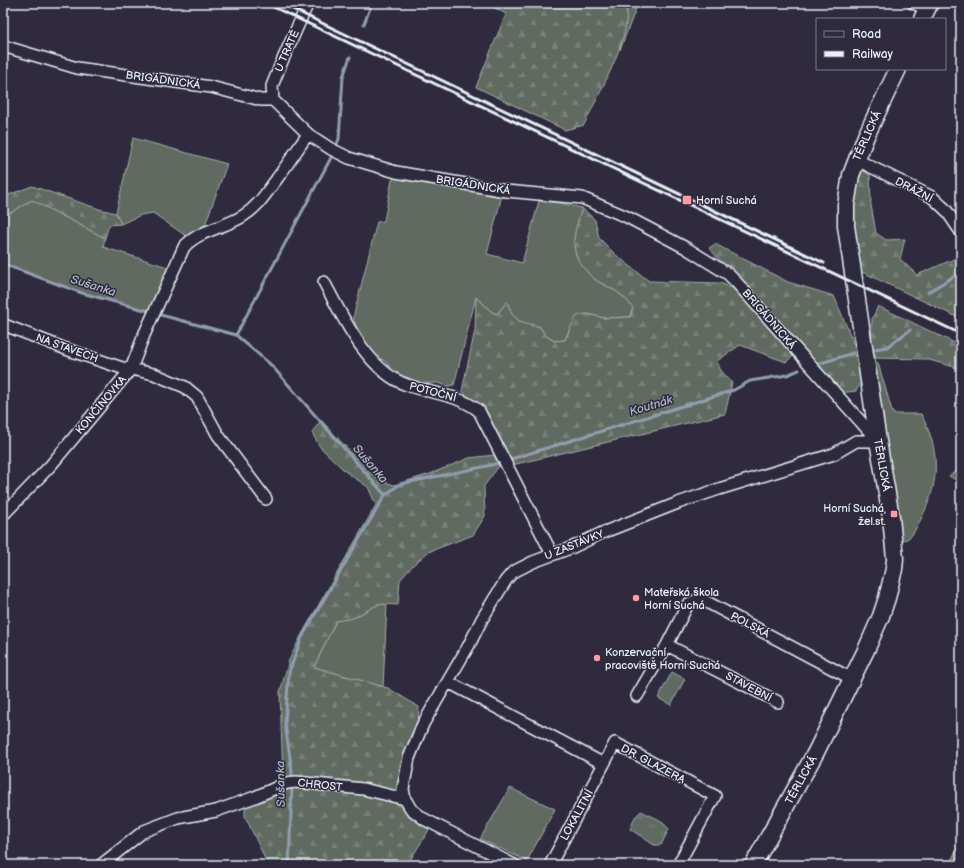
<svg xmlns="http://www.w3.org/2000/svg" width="964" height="868" font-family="'Balsamiq Sans',sans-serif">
<defs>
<pattern id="forest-firs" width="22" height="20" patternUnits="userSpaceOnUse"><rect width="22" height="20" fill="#606b60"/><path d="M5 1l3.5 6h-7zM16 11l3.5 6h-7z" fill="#778178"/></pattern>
<pattern id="park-tufts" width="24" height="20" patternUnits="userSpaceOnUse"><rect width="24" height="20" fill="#606b60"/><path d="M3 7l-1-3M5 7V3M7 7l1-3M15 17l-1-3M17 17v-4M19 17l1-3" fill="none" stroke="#778178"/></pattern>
</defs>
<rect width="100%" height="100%" fill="#2f2a3d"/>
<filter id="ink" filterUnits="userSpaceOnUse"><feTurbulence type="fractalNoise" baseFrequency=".025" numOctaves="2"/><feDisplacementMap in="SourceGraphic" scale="8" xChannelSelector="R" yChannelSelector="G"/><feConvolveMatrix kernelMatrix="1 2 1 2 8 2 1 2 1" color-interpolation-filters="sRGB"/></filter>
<g filter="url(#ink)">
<path fill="#606b60" stroke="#a4aeac" d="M625 3H638L620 50 627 11Z
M133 138 227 164 205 225 186 236 153 213 141 215 121 224 116 213Z
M398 176 502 195 487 254 522 263 539 201 560 203 582 208C576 230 567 246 583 267 588 273 594 280 601 283 616 291 623 294 633 308L629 317 604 318 588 314 570 328 565 340 554 341 545 335 540 327 519 321 512 314 507 302 497 314 492 312 476 297 454 385 447 386 438 383H422L401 375 392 370 385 361 378 358 361 338 353 318 377 222 384 221 392 180Z
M32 200 105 238 103 247 171 268 152 312 82 293 3 264V217Z
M878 363 893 414H921C945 459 937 494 912 535L907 539 901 541 873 364Z
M961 468V483L949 476Z
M379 604H387L383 687 314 667 336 620 353 618Z
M672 672 685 679 671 705 658 698Z
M510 788 555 809 527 861 480 839Z
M961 840V865H949Z"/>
<path fill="url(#forest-firs)" stroke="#a4aeac" d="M486 3H625C635 32 597 97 584 125L565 130 476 87 506 14Z
M862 169 870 175 871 205 876 233 886 240 905 239 900 259 917 275 954 259 961 257V319L858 270 851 229 855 178Z
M32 186 99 209 116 213 121 224 109 225 105 238 32 200 3 217V197Z
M582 208 595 220 599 238 616 255 649 281 720 283 735 289 793 356 786 362 740 345 717 361 720 369 732 383 725 414 512 465 487 412 462 391 475 330 476 297 492 312 497 314 507 302 512 314 519 321 540 327 545 335 554 341 565 340 575 318 579 315 588 314 604 318 630 317 633 308C623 294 616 291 601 283 594 280 588 273 583 267 567 246 576 230 582 208Z
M715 244 788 282 834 296 861 361 864 377 856 391 840 393 709 248Z
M878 306 961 346V369L926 359 871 358 872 319Z
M321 420 369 472 385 482 394 485 430 474 469 458 494 455 499 466 484 486 485 516 473 535 428 552 413 565 400 580 398 605 379 604 353 618 336 621 314 667 388 688 419 707 418 727 404 759 410 815 429 830 407 865H268L245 816V806L285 787 283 779 280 692 289 660 302 634 376 505 368 487 346 472 320 447 312 433Z"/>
<path fill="url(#park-tufts)" stroke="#a4aeac" d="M641 811 660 820 669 829 661 845H654L630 829 635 817Z"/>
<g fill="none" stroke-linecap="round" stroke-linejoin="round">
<path stroke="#909eb1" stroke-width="3" d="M364 24 372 3
M336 146 339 139 343 77 350 57
M3 264 82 293 152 312
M928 292 961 272
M157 314 236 335 271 365 385 495 302 637 289 672 285 723 292 772V780
M236 335 333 154
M869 350 887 347 910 330
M821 363 853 353
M508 460 734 390 750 381 787 375 799 370
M385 495 400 484 487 466 499 463
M289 865 292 785"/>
<g stroke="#e8f1f8" stroke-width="14">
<path id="street" d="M913 3 927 9
M3 46 77 68 211 87 261 100H273L308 134 331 149 349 158 396 172 506 191 582 198 627 217 686 248 728 274 737 283 878 441
M273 100 272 86 280 66 308 3
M857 160 932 197 946 210 961 232
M324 282C342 316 368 372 407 385 432 394 458 394 479 411L552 554
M3 328 7 326 66 349 122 368 131 369 144 335 184 247C199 230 224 228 243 216 258 207 266 193 276 180 287 165 297 150 308 134
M3 515 51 465 131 369 154 374 185 387 197 397 218 435 266 499
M667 645 688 604 695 601 703 600 852 679
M448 682 604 764
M637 696 667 645 778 702
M101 865 144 831 178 818 216 811 255 797 287 783 296 782 363 789 405 799
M514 865 424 819 411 809 405 799 403 789 409 758 423 724 469 645 482 619 506 580 513 572 533 562 573 547 602 533 678 503 719 489 834 454 856 441H878
M550 865 615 743 715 796 678 865"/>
</g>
<g stroke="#e8f1f8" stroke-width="19">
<path id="secondary" d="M922 19 930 3
M753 865 816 752 867 648 881 616 887 598 894 569 895 559 891 517 878 441 846 226V205L851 175 866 136 898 69"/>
</g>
<use href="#street" stroke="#2f2a3d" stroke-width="11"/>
<use href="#secondary" stroke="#2f2a3d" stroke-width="16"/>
<path stroke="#e8f1f8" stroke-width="3" d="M265 3 961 334
M280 3 824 263"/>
</g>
</g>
<g fill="#ff9aa2" stroke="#2f2a3d" stroke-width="1.5">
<rect x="682" y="195" width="10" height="10" rx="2"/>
<rect x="890" y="510" width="8" height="8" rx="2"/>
<circle cx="636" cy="598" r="4"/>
<circle cx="597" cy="658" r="4"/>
</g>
<g text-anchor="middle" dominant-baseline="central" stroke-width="3" stroke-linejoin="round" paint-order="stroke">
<g font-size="11" fill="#e8f1f8" stroke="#2f2a3d">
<text transform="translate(287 51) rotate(-66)">U TRATĚ</text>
<text transform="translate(163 80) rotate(8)">BRIGÁDNICKÁ</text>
<text transform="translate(867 136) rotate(-66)">TĚRLICKÁ</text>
<text transform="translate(473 185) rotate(9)">BRIGÁDNICKÁ</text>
<text transform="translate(914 190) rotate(28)">DRÁŽNÍ</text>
<text transform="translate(769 319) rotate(49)">BRIGÁDNICKÁ</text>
<text transform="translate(67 348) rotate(20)">NA STAVECH</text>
<text transform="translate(433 392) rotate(15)">POTOČNÍ</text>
<text transform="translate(101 405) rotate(-50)">KONČINOVKA</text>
<text transform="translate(882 465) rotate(80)">TĚRLICKÁ</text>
<text transform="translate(574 545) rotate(-22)">U ZASTÁVKY</text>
<text transform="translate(750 625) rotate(28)">POLSKÁ</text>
<text transform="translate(749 687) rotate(28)">STAVEBNÍ</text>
<text transform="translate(653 764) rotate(28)">DR. GLAZERA</text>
<text transform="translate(801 780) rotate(-61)">TĚRLICKÁ</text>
<text transform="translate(320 785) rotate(6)">CHROST</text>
<text transform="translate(577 815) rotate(-61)">LOKALITNÍ</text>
</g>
<g font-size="11" fill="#e8f1f8" stroke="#2f2a3d" text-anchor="start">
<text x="696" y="200">Horní Suchá</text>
<text x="886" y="508" text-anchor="end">Horní Suchá,<tspan x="886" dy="13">žel.st.</tspan></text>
<text x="644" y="592">Mateřská škola<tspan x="644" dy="13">Horní Suchá</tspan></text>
<text x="605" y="652">Konzervační<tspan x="605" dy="13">pracoviště Horní Suchá</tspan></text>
</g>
<g font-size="12" font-style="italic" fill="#aebac8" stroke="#2f2a3d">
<text transform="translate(93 286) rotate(17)">Sušanka</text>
<text transform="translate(651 406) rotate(-17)">Koutnák</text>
<text transform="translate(370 464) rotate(49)">Sušanka</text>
<text transform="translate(281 784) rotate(-91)">Sušanka</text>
</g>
</g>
<rect width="964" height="868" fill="none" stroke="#2f2a3d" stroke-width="16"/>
<rect x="8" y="8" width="948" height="852" fill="none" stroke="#e8f1f8" stroke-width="1.5" filter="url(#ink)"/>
<rect x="816" y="18" width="130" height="52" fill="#2f2a3d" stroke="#797a88"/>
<rect x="824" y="31" width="20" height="6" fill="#2f2a3d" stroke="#797a88"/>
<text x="852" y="38" font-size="12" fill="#e8f1f8">Road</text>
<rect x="824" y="51" width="20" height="6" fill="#e8f1f8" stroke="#797a88"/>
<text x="852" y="58" font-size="12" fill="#e8f1f8">Railway</text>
</svg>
